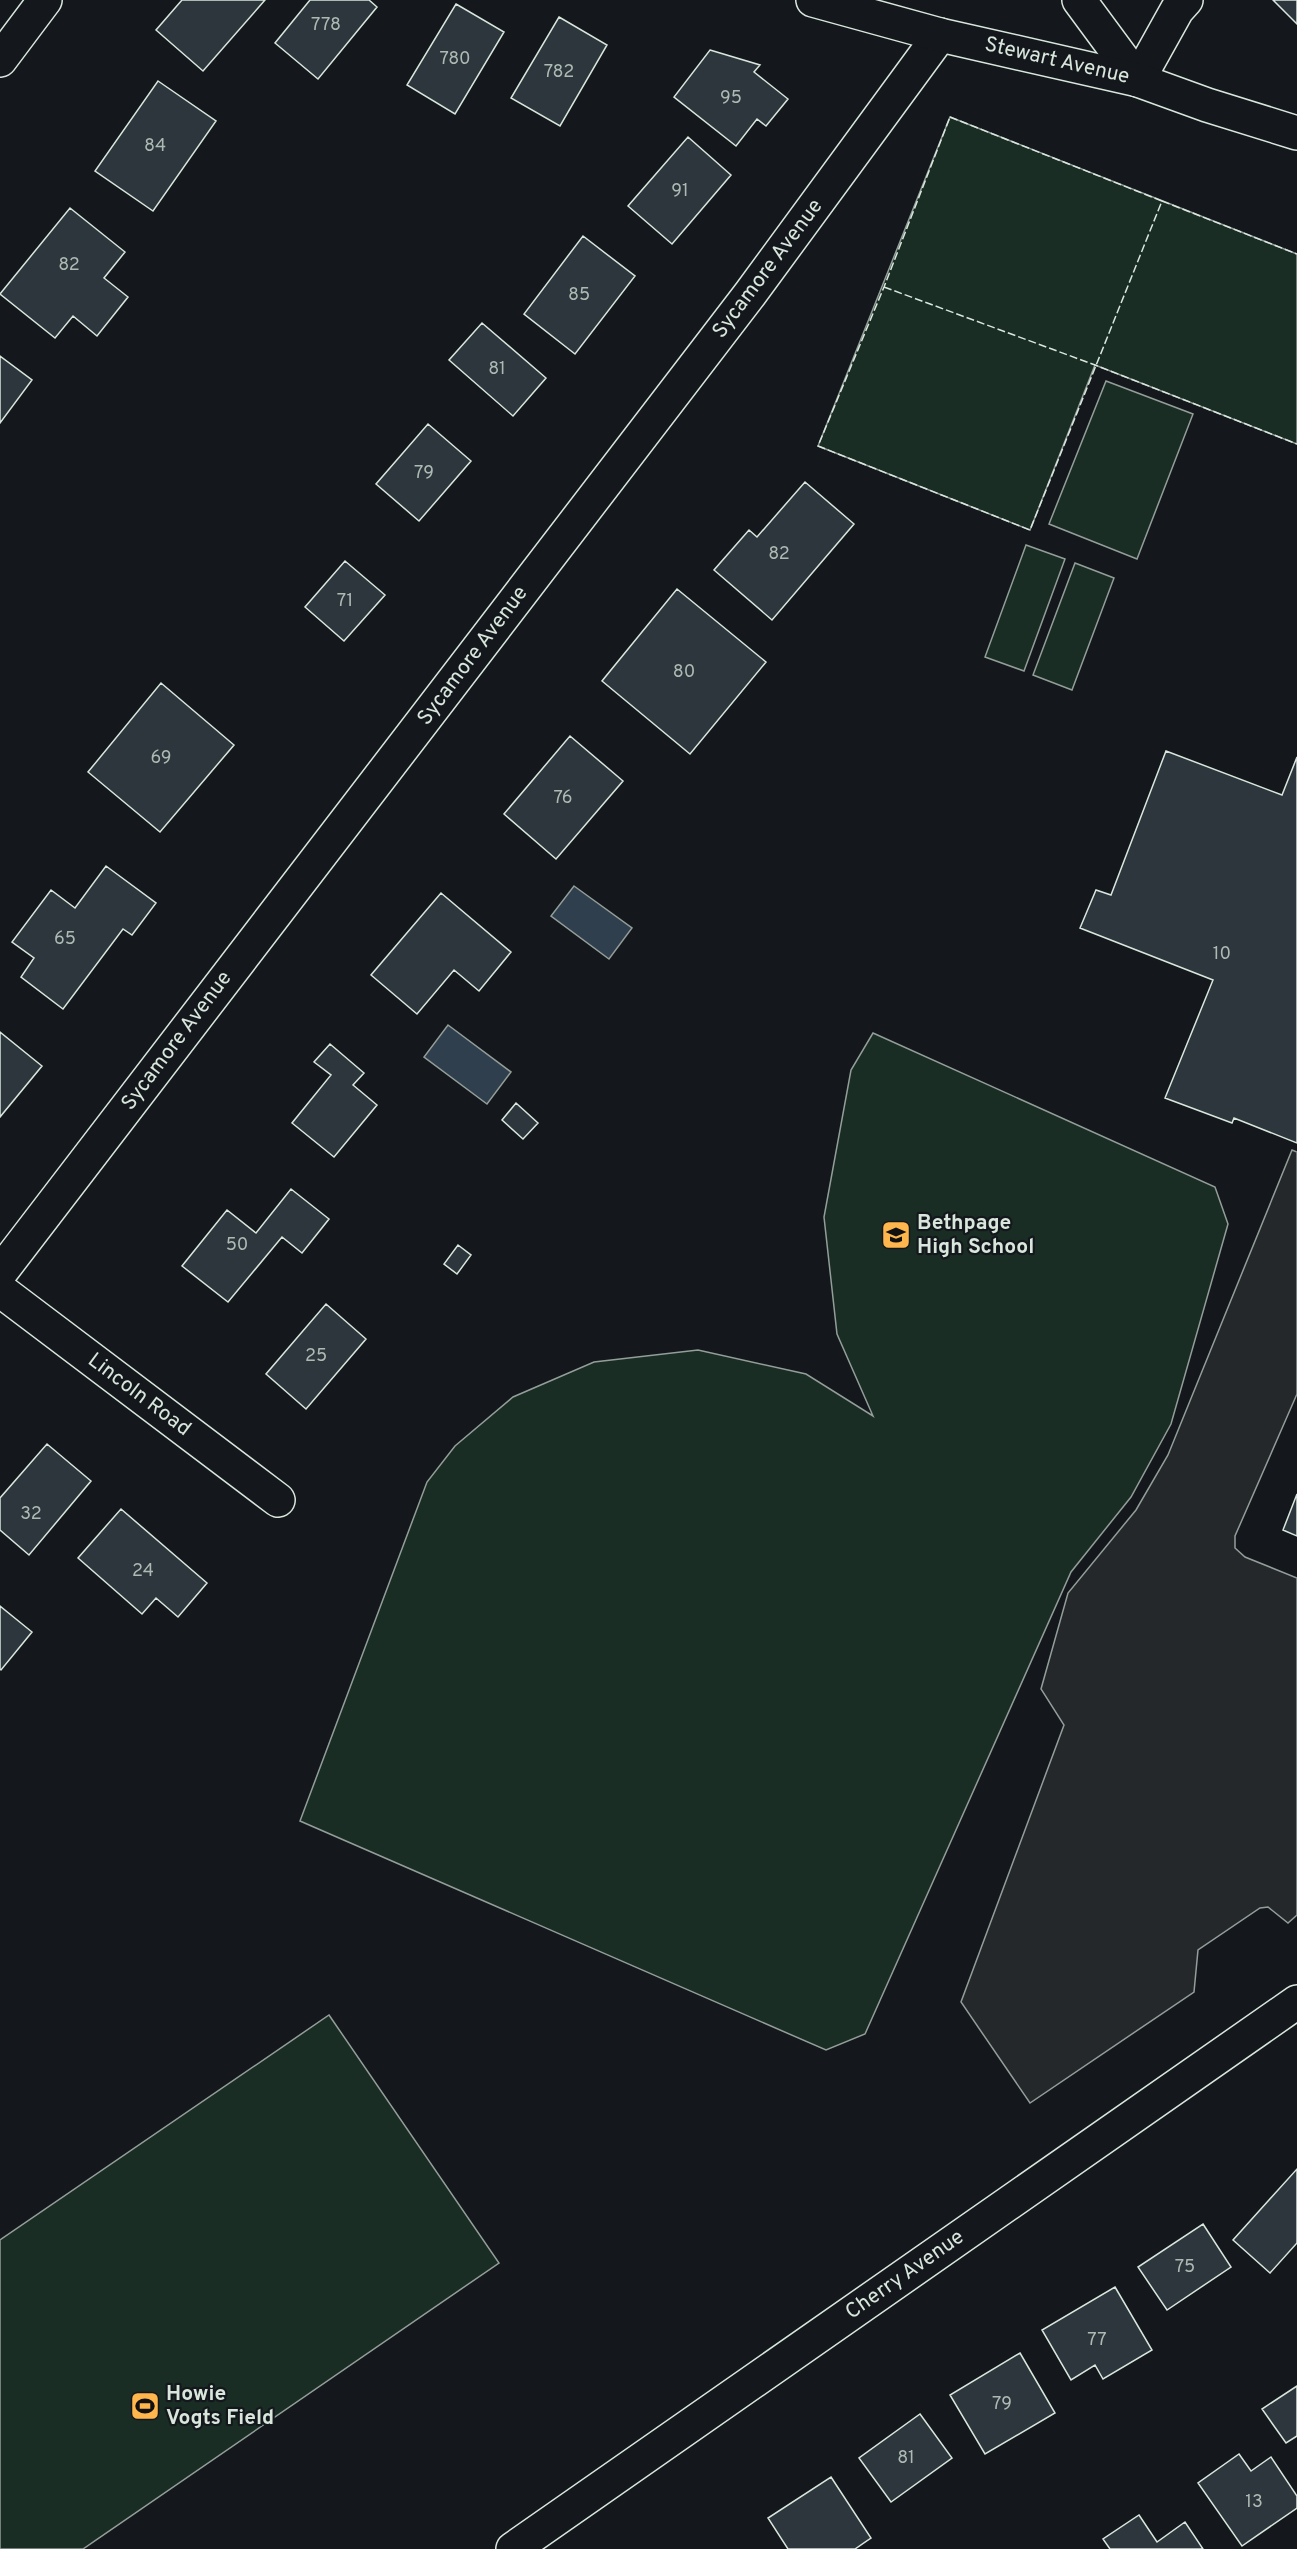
<svg xmlns="http://www.w3.org/2000/svg" width="1297" height="2549" font-family="Overpass,sans-serif">
<rect width="100%" height="100%" fill="#14181c"/>
<path fill="#1a2d24" stroke="#939e99" stroke-width="1.5" d="M950 117 1297 254V444L1095 365 1030 530 818 446Z
M1106 381 1193 414 1137 559 1049 524Z
M1026 545 1065 559 1024 671 985 657Z
M1075 563 1114 578 1072 690 1033 675Z
M873 1033 1215 1187 1228 1224 1171 1424 1131 1497 1071 1572 865 2034 826 2050 300 1821 427 1482 455 1446 513 1397 594 1362 698 1350 806 1374 873 1416 837 1334 824 1217 851 1070Z
M329 2015 499 2263 83 2549H0V2240Z"/>
<path fill="#24282b" stroke="#939e99" stroke-width="1.5" d="M1292 1150 1297 1152V1394L1235 1536V1548L1245 1557 1297 1578V1915L1288 1923 1268 1907 1260 1908 1198 1950 1194 1992 1030 2103 961 2002 1064 1725 1041 1689 1068 1593 1136 1510 1168 1455Z"/>
<path fill="#2f3f4d" stroke="#939e99" stroke-width="1.5" d="M574 886 632 928 609 959 551 916Z
M448 1025 511 1072 487 1104 424 1057Z"/>
<path fill="#2c363c" stroke="#d8e6dc" stroke-width="1.5" d="M182 0H265L203 71 156 30Z
M310 0H369L377 7 318 79 275 43Z
M1273 0H1297V24Z
M456 4 504 32 455 114 407 85Z
M559 17 607 45 560 126 511 98Z
M710 50 760 65 754 72 788 99 766 126 757 119 736 146 674 97Z
M158 81 216 121 153 211 95 171Z
M688 137 731 175 672 244 628 206Z
M70 208 125 252 104 278 128 297 97 336 73 316 55 338 0 294Z
M583 236 635 276 575 354 524 314Z
M482 323 546 378 513 416 449 360Z
M0 356 32 380 0 423Z
M428 424 471 461 419 521 376 484Z
M805 482 854 524 772 620 714 570 749 530 757 537Z
M345 561 385 595 344 641 305 607Z
M677 589 766 662 690 754 602 681Z
M161 683 234 745 160 832 88 772Z
M570 736 623 781 556 859 504 814Z
M1166 751 1282 795 1297 757V1143L1234 1118 1232 1123 1165 1098 1213 980 1080 928 1096 890 1111 895Z
M106 866 156 903 132 935 123 929 63 1009 21 977 34 958 12 942 51 890 75 908Z
M441 893 511 952 479 991 454 970 417 1014 371 975Z
M0 1032 42 1066 0 1117Z
M330 1044 364 1073 353 1085 377 1105 334 1157 292 1123 331 1075 314 1062Z
M516 1103 538 1123 523 1139 502 1120Z
M291 1189 329 1219 302 1253 282 1237 228 1302 182 1266 227 1210 256 1233Z
M458 1245 471 1255 457 1274 444 1264Z
M326 1304 366 1339 306 1409 266 1374Z
M47 1444 91 1481 29 1555 0 1530V1498Z
M1297 1494V1536L1283 1530Z
M121 1509 207 1583 178 1617 156 1598 142 1614 78 1558Z
M0 1606 32 1632 1 1670 0 1669Z
M1297 2169V2243L1270 2273 1233 2240Z
M1203 2224 1231 2267 1167 2310 1138 2267Z
M1115 2287 1152 2350 1103 2379 1095 2365 1071 2380 1042 2330Z
M1020 2353 1055 2413 985 2454 950 2395Z
M1297 2386V2436L1286 2443 1262 2409Z
M920 2414 952 2458 891 2502 859 2458Z
M1239 2454 1251 2471 1271 2457 1297 2496V2508L1242 2546 1198 2483Z
M831 2477 871 2538 855 2549H788L768 2518Z
M1139 2515 1157 2542 1185 2522 1203 2549H1110L1103 2539Z"/>
<g fill="none" stroke-linecap="round" stroke-linejoin="round">
<g stroke="#d8e6dc" stroke-width="36">
<path id="street" d="M1079 0 1138 80 1177 10 1186 0
M0 60 45 0
M0 1273 750 294 940 35
M0 1290 278 1500"/>
</g>
<g stroke="#d8e6dc" stroke-width="36">
<path id="secondary" d="M813 0 940 35 1138 80 1207 105 1297 133
M513 2549 1297 2002"/>
</g>
<use href="#street" stroke="#14181c" stroke-width="33"/>
<use href="#secondary" stroke="#14181c" stroke-width="33"/>
<path stroke="#d8e6dc" stroke-width="1.5" stroke-dasharray="8 3" stroke-linecap="butt" d="M950 117 1162 201 1030 530 818 446 884 287Z
M1162 201 1297 254
M884 287 1095 365 1297 444"/>
</g>
<defs>
<g id="school-square" transform="scale(1.5)"><rect x="-9" y="-9" width="18" height="18" rx="4" fill="#ffb74d" stroke="#14181c"/><path d="M0-5L7-2L0 1L-7-2ZM-4 1L0 2.5L4 1V4Q0 6-4 4Z" fill="#111"/></g>
<g id="stadium-square" transform="scale(1.5)"><rect x="-9" y="-9" width="18" height="18" rx="4" fill="#ffb74d" stroke="#14181c"/><path d="M0-5a6.5 5 0 1 0 0 10a6.5 5 0 1 0 0-10ZM-3.5-1.8h7v3.6h-7Z" fill="#111"/></g>
</defs>
<g fill-rule="evenodd">
<use href="#school-square" x="896" y="1235"/>
<use href="#stadium-square" x="145" y="2406"/>
</g>
<g text-anchor="middle" dominant-baseline="central" stroke-width="4.5" stroke-linejoin="round" paint-order="stroke">
<g font-size="18" fill="#adbab4">
<text x="326" y="25">778</text>
<text x="455" y="59">780</text>
<text x="559" y="72">782</text>
<text x="731" y="98">95</text>
<text x="155" y="146">84</text>
<text x="680" y="191">91</text>
<text x="69" y="265">82</text>
<text x="579" y="295">85</text>
<text x="497" y="369">81</text>
<text x="424" y="473">79</text>
<text x="779" y="554">82</text>
<text x="345" y="601">71</text>
<text x="684" y="672">80</text>
<text x="161" y="758">69</text>
<text x="563" y="798">76</text>
<text x="65" y="939">65</text>
<text x="1222" y="954">10</text>
<text x="237" y="1245">50</text>
<text x="316" y="1356">25</text>
<text x="31" y="1514">32</text>
<text x="143" y="1571">24</text>
<text x="1185" y="2267">75</text>
<text x="1097" y="2340">77</text>
<text x="1002" y="2404">79</text>
<text x="906" y="2458">81</text>
<text x="1254" y="2502">13</text>
</g>
<g font-size="21" fill="#d8e6dc" stroke="#14181c">
<text transform="translate(1057 61) rotate(13)">Stewart Avenue</text>
<text transform="translate(768 269) rotate(-53)">Sycamore Avenue</text>
<text transform="translate(473 656) rotate(-53)">Sycamore Avenue</text>
<text transform="translate(177 1041) rotate(-53)">Sycamore Avenue</text>
<text transform="translate(139 1395) rotate(37)">Lincoln Road</text>
<text transform="translate(905 2275) rotate(-35)">Cherry Avenue</text>
</g>
<g font-size="21" font-weight="bold" fill="#d8e6dc" stroke="#14181c" text-anchor="start">
<text x="917" y="1223">Bethpage<tspan x="917" dy="24">High School</tspan></text>
<text x="166" y="2394">Howie<tspan x="166" dy="24">Vogts Field</tspan></text>
</g>
</g>
</svg>
